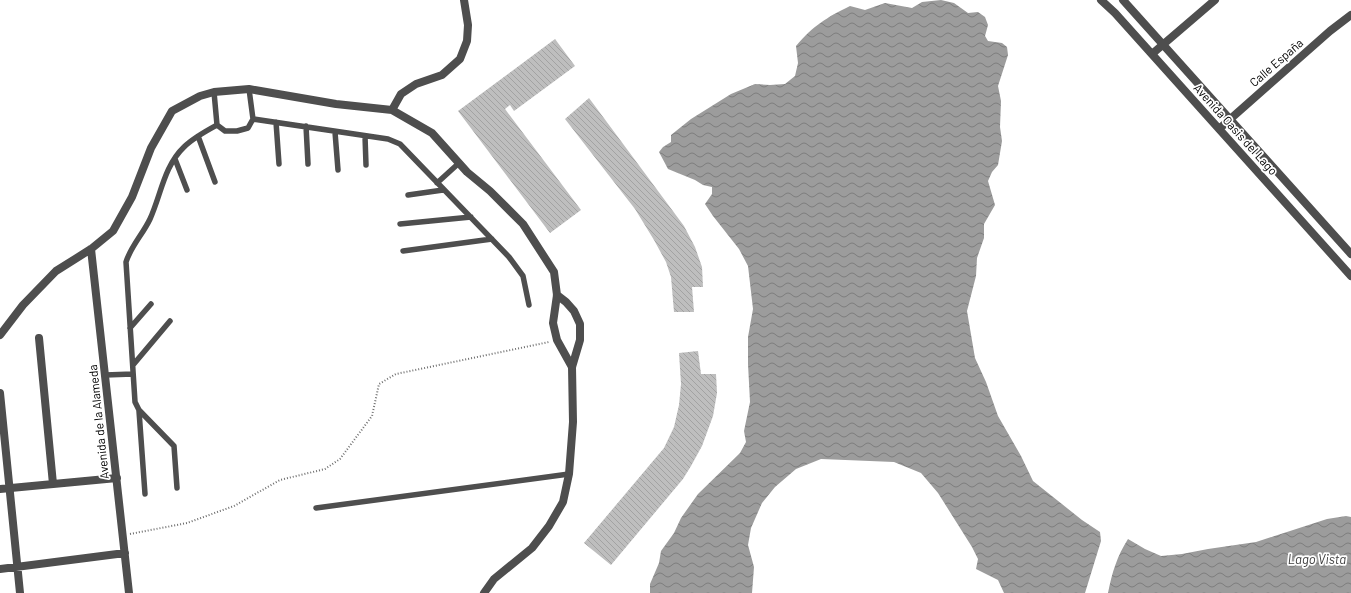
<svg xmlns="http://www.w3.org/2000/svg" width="1351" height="593" font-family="Barlow,sans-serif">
<defs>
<pattern id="water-waves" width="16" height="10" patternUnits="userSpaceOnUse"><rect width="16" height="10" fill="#9c9c9c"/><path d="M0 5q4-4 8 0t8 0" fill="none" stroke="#7d7d7d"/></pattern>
<pattern id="building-back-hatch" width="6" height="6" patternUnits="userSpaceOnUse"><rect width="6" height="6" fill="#bebebe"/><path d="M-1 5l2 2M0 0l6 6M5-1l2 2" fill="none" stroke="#a2a2a2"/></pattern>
</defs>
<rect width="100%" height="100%" fill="#fff"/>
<path fill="url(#water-waves)" d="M941 0 954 3 968 13 978 12 985 17 988 25 985 36 988 41 1002 43 1007 47 1008 55 998 86 1001 101 1000 127 1002 141 998 165 992 172 988 181 995 205 984 224V238L977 258 976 276 967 311 975 358 986 382 998 416 1021 456 1033 481 1082 520 1100 532 1101 541 1085 593H1004L998 580 976 569 978 559 972 547 938 493 921 473 894 462 821 459 796 469 775 487 762 503 751 528 748 545 754 567 752 593H650V584L659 563 661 551 674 533 681 518 698 494 740 453 746 442 744 431 750 402 748 364V337L753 309 748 266 739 249 713 216 705 204 712 194V187L703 185 695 180 668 169 659 152 663 147 671 142V135L691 119 731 94 755 84 770 85 785 84 795 76 798 63 796 46C814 25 826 18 850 6L865 10 885 3 912 8 922 2Z
M1346 516 1351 517V593H1108C1112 573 1117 556 1128 539L1145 549 1161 556 1182 554 1208 549 1256 542 1327 519Z"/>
<path fill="url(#building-back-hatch)" d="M555 39 575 66 514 111 510 105 505 109 581 210 550 233 458 111Z
M589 98 684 226 695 247 702 267 703 287H692L694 312H674L671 277 666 262 654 240 635 209 565 119Z
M698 351 701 374H716L717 393 713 416 702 446 691 466 683 479 611 565 584 543 664 448 674 427 679 405 681 384 679 353Z"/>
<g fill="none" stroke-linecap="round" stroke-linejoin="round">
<path stroke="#707070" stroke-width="2" stroke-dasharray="1 2" stroke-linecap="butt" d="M130 534 187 523 234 506 280 480 325 469 340 459 372 416 379 384 396 374 549 342"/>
<path stroke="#4e4e4e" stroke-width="5.5" d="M253 119 388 139 400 144 509 257 523 276 529 305
M276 122 279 164
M217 125 225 131H237L248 128 253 119 249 89
M306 126 308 164
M335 132 338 170
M198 136 215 182
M365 136 366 165
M175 159 187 190
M437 183 459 163
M408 195 443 190
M400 224 471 217
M403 251 492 239
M130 328 151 304
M133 365 170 321
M105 375 133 374
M139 411 145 494
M177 488 174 446 139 410 135 402 126 262C131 246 143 234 150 219 161 195 164 166 184 147 193 138 206 131 217 125L214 92
M316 508 569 474"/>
<path stroke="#4e4e4e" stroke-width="8" d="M1101 0 1115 13 1351 276
M1123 0 1351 254
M1152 54 1215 0
M392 110 401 94 416 84 442 75 460 59 467 41 468 25 464 0
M1219 129 1330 31 1351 15
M91 249 129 593
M0 335 23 305 56 271 91 249 113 231 132 197 151 148 172 111 200 96 214 92 249 89 336 104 392 110 432 133 467 172 490 191 523 224 554 272 557 295 553 323 557 340 572 367
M39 338 53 484
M0 393 20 593
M0 489 117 478
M0 569 125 553
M484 593 494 579 532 548 549 526 563 502 569 474 573 422 572 367 580 340V324L574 311 566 302 557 295"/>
</g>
<g text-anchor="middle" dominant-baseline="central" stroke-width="3.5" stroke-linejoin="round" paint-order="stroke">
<g font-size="12" fill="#000" stroke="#fff">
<text transform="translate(1276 62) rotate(-41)">Calle España</text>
<text transform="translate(1236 129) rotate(48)">Avenida Oasis del Lago</text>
<text transform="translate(98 422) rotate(-96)">Avenida de la Alameda</text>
</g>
<g font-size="13" font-style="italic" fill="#3d3d3d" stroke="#fff">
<text x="1317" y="559">Lago Vista</text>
</g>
</g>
</svg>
